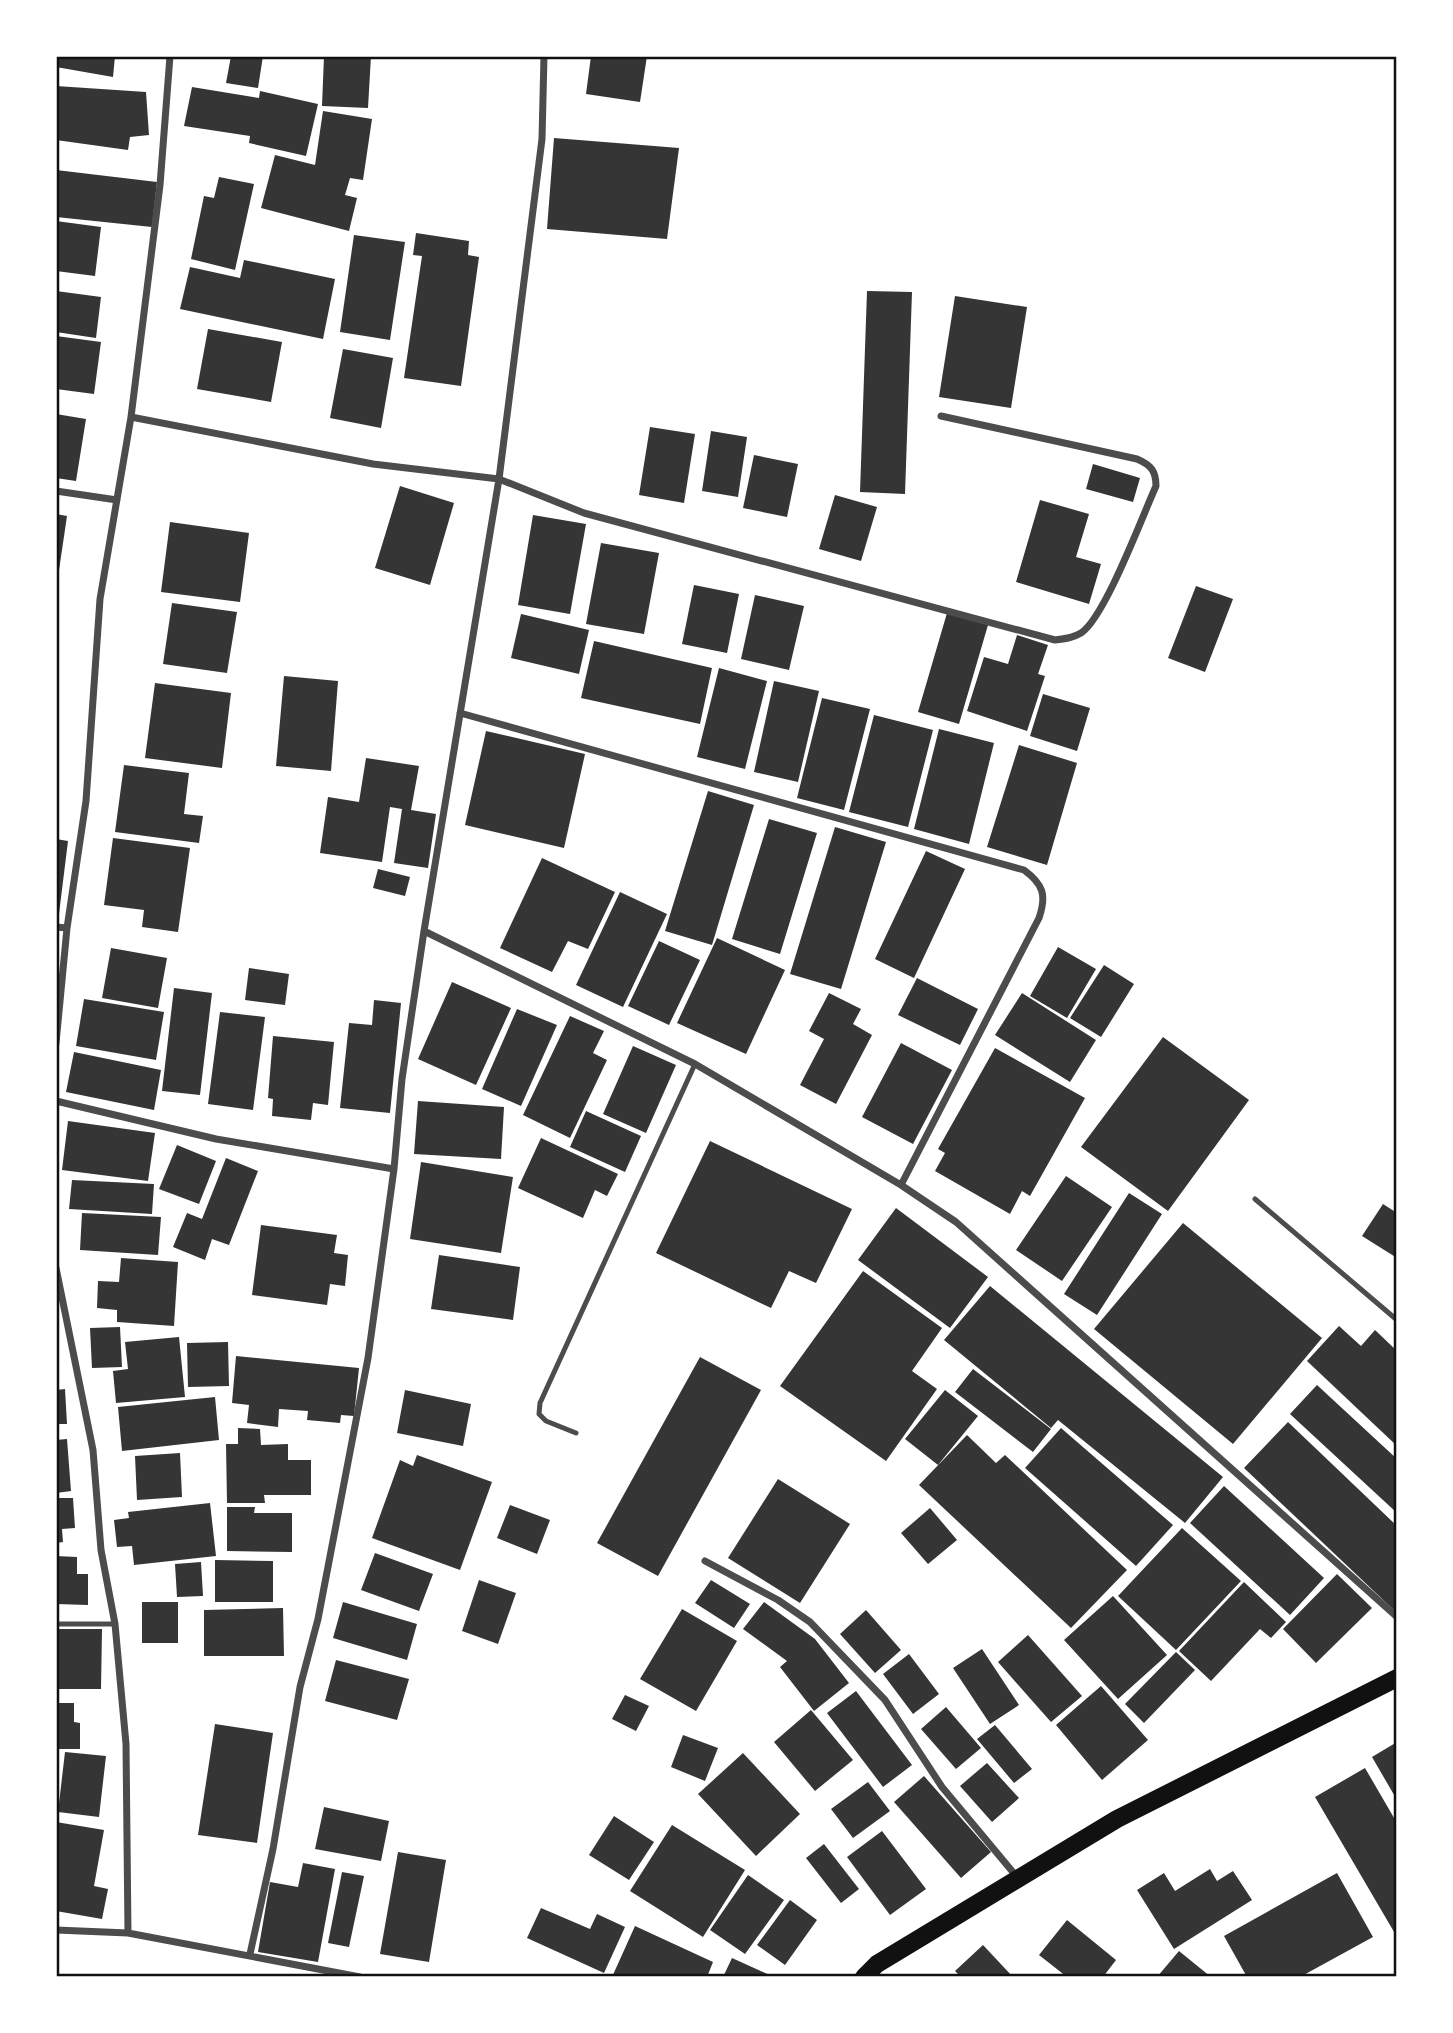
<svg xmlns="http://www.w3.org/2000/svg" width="1453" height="2033" font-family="'IBM Plex Sans',sans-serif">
<rect width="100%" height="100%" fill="#fff"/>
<path fill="#353535" d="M56 56H115L113 77 56 67Z
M231 56H263L258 88 226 83Z
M324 56H371L368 108 322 106Z
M591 56H647L640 102 586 94Z
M56 86 146 92 149 135 130 137 128 150 56 140Z
M192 87 259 98 260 91 318 104 306 156 249 143 250 136 184 126Z
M323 111 372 119 363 180 350 178 345 195 357 198 349 231 261 208 275 155 315 165Z
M554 138 679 148 667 239 547 229Z
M56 170 157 182 152 227 56 217Z
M219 177 254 184 235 270 191 259 204 196 214 198Z
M56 221 101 227 95 276 56 271Z
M416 233 469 241 468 255 479 257 461 386 404 378 422 256 413 255Z
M354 235 405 242 390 340 340 332Z
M244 260 335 279 323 339 180 309 190 267 240 278Z
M56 291 101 297 96 338 56 332Z
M867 291 912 292 905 494 860 492Z
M955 296 1027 307 1011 408 939 397Z
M208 329 282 342 271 402 197 389Z
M56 336 101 342 94 394 56 389Z
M343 349 393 358 381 428 330 418Z
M56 414 86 419 76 481 56 478Z
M650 427 695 434 684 503 639 495Z
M711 431 747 437 738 497 702 491Z
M754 455 798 464 787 517 743 508Z
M1093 464 1140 478 1133 502 1086 489Z
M400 486 454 503 430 585 375 568Z
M835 495 877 507 861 561 819 549Z
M1040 500 1089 514 1076 557 1101 564 1089 604 1016 582Z
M56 514 67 516 58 577H56Z
M533 515 586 524 570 614 518 605Z
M170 522 249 533 240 602 161 592Z
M601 543 659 553 644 634 586 624Z
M694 585 739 594 727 653 682 644Z
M1196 586 1233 599 1205 672 1168 658Z
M755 595 804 606 789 670 741 659Z
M172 603 237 612 227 673 163 664Z
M947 613 988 625 959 724 918 712Z
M521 614 589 630 579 674 511 658Z
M1017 635 1048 645 1038 674 1045 676 1027 731 967 711 984 657 1008 664Z
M594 641 712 668 700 724 581 698Z
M719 668 767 681 745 769 697 757Z
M284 676 338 681 331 771 276 766Z
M774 681 819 691 798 782 754 772Z
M155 683 231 693 222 768 145 758Z
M1043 694 1090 708 1077 751 1030 736Z
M822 698 870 709 844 810 797 798Z
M874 715 933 730 908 827 849 812Z
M939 729 994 743 969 844 914 829Z
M486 731 585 754 564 848 465 825Z
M1019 745 1077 763 1047 865 987 847Z
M366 758 419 766 411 810 436 814 428 868 394 863 402 809 390 807 382 862 320 853 328 797 359 802Z
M124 765 189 773 184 814 203 816 199 843 115 832Z
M708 791 754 805 712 945 665 931Z
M769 819 817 833 780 954 732 939Z
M835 827 886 842 841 989 790 974Z
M113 838 190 848 178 932 142 927 144 910 104 905Z
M56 839 68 841 58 922 56 921Z
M926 851 965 869 914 978 875 959Z
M542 858 615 892 588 949 568 941 552 972 500 948Z
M378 869 410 877 405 896 373 888Z
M620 892 667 914 623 1007 576 985Z
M717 938 785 970 746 1054 677 1023Z
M659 941 700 960 669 1025 628 1006Z
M1058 947 1096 969 1067 1018 1030 996Z
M111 948 167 958 158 1008 102 998Z
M1104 965 1134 984 1101 1037 1070 1018Z
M249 968 289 974 285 1005 245 1000Z
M917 978 978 1009 960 1045 898 1015Z
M452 982 511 1008 476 1085 418 1059Z
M174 988 212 993 200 1095 162 1091Z
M829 993 861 1009 853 1024 872 1035 836 1104 800 1085 824 1039 809 1031Z
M1022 993 1096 1040 1070 1082 995 1035Z
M84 999 164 1012 156 1060 76 1046Z
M374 1000 401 1003 390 1113 340 1108 349 1023 372 1025Z
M517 1009 557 1025 521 1106 482 1089Z
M220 1012 265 1017 253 1110 208 1104Z
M570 1016 604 1031 593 1053 607 1060 570 1138 523 1115Z
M273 1036 334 1042 328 1105 313 1103 311 1120 272 1116 273 1099 268 1098Z
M1163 1037 1249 1100 1168 1211 1081 1147Z
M901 1043 952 1070 913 1144 862 1117Z
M633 1046 676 1065 646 1133 603 1114Z
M995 1048 1085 1098 1030 1196 1022 1191 1010 1214 935 1171 945 1153 938 1149Z
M74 1052 161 1070 154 1110 66 1092Z
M418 1101 504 1107 501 1159 414 1154Z
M586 1111 641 1136 625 1172 570 1147Z
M68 1121 155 1133 148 1181 62 1170Z
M541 1138 618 1174 607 1196 595 1190 583 1218 518 1188Z
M710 1141 852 1209 816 1283 789 1271 771 1308 656 1253Z
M177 1145 216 1161 199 1204 159 1189Z
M226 1158 258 1171 229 1245 212 1239 205 1260 173 1247 187 1213 202 1219Z
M421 1162 513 1177 501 1253 410 1239Z
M1066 1176 1112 1207 1062 1281 1016 1250Z
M72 1180 154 1184 152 1214 69 1209Z
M1129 1193 1162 1214 1097 1315 1064 1294Z
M1383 1204 1397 1213V1258L1362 1236Z
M896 1208 988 1277 950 1328 858 1260Z
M82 1213 161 1217 158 1255 80 1250Z
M1183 1223 1322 1338 1233 1444 1094 1329Z
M261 1225 337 1235 334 1253 348 1255 345 1286 330 1284 327 1305 252 1295Z
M439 1255 520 1267 513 1320 431 1309Z
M121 1258 178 1262 174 1326 117 1322V1310L97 1308 98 1281 119 1282Z
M863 1271 942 1328 912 1371 937 1389 886 1461 780 1386Z
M990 1286 1223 1477 1185 1523 1058 1420 1051 1428 944 1340Z
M1339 1326 1361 1346 1375 1330 1397 1351V1446L1307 1361Z
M120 1327 122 1367 92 1368 90 1328Z
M179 1337 185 1397 116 1403 113 1371 128 1369 125 1342Z
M228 1342 229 1386 188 1387 187 1343Z
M236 1356 359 1368 354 1416 341 1415 340 1423 307 1420 308 1411 279 1409 278 1427 247 1423 249 1405 232 1403Z
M700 1357 761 1390 658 1576 597 1543Z
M973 1369 1051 1429 1033 1452 955 1392Z
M1317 1385 1397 1459V1513L1290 1414Z
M65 1389 67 1424H56V1390Z
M405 1390 471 1404 463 1446 397 1433Z
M945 1390 978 1416 938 1465 905 1439Z
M215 1397 219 1440 122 1451 118 1407Z
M1288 1422 1397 1526V1613L1244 1468Z
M238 1428 260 1429 261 1445 288 1444V1460H311V1495H264L265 1503H227L226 1444H238Z
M1061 1428 1173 1525 1136 1566 1025 1468Z
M967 1435 996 1463 1005 1455 1127 1570 1071 1628 919 1485Z
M67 1439 71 1491 56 1493V1440Z
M180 1453 182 1497 137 1500 135 1456Z
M417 1455 492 1482 460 1570 372 1538 400 1460 413 1466Z
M778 1479 850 1524 800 1603 728 1558Z
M1224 1486 1324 1578 1290 1615 1190 1523Z
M56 1498H73L75 1528 62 1529 63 1542 56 1543Z
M210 1503 216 1556 134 1565 132 1546 117 1547 114 1520 129 1518 128 1512Z
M510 1505 550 1520 537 1554 497 1538Z
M227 1507H255L254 1513H292V1552L227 1551Z
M930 1508 957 1540 928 1564 901 1533Z
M1182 1528 1241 1581 1176 1650 1118 1596Z
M375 1553 433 1574 419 1611 361 1590Z
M56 1556 77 1557V1574H88V1605L56 1604Z
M215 1560 273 1561V1602H215Z
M201 1562 203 1596 177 1597 175 1564Z
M1337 1574 1372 1608 1316 1663 1283 1629Z
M479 1580 516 1593 498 1644 462 1631Z
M711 1580 750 1604 734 1628 695 1603Z
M1244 1582 1286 1622 1271 1638 1260 1629 1211 1681 1179 1651Z
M1113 1596 1167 1655 1118 1699 1064 1640Z
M142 1602H178V1643H142Z
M343 1602 417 1624 407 1660 333 1638Z
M764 1602 815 1639 849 1683 814 1711 780 1667 787 1661 743 1629Z
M283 1608 284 1656H204V1610Z
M682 1609 737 1641 696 1711 640 1679Z
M866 1610 901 1650 875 1673 840 1634Z
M56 1629H102L101 1689H56Z
M1028 1635 1082 1696 1051 1722 998 1662Z
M982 1649 1019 1705 990 1724 953 1668Z
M1176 1652 1195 1670 1144 1723 1125 1704Z
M909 1654 939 1694 913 1714 883 1674Z
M336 1660 409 1679 397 1720 325 1701Z
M1101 1686 1148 1740 1102 1780 1056 1725Z
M856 1691 912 1765 883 1787 827 1713Z
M625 1695 649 1706 636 1731 612 1719Z
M56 1703H74V1722L80 1723V1749H56Z
M946 1707 981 1748 956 1769 921 1729Z
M811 1710 853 1760 815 1791 774 1742Z
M215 1724 273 1733 257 1843 198 1835Z
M995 1725 1032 1769 1014 1783 977 1739Z
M683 1735 718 1748 705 1781 671 1767Z
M1397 1742V1800L1372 1757Z
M65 1752 106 1756 99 1817 58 1812Z
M743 1753 800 1814 756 1856 698 1794Z
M987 1763 1019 1798 992 1822 960 1786Z
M1365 1768 1397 1823V1937L1315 1797Z
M924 1776 991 1852 961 1878 894 1802Z
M868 1782 890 1811 853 1838 831 1809Z
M324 1807 389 1821 381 1861 315 1849Z
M614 1816 654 1842 629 1880 589 1855Z
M56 1822 104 1830 94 1886 108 1889 102 1919 56 1911Z
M672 1825 745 1870 703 1937 630 1891Z
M882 1831 926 1889 890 1915 847 1857Z
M824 1844 859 1889 841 1903 806 1858Z
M398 1852 446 1860 429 1962 380 1954Z
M303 1863 335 1869 318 1962 258 1952 270 1882 298 1887Z
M1210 1869 1217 1881 1233 1871 1252 1900 1174 1949 1137 1890 1164 1873 1175 1891Z
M342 1872 364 1876 349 1947 328 1943Z
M1337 1873 1373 1937 1300 1977H1247L1224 1936Z
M748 1875 784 1900 745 1954 710 1930Z
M790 1900 817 1920 785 1965 757 1945Z
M541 1908 590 1929 597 1914 625 1927 604 1973 527 1938Z
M1067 1920 1116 1960 1103 1977H1067L1039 1955Z
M635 1926 713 1962 707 1977H612Z
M983 1945 1013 1977H961L955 1971Z
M1179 1951 1211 1977H1157Z
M732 1958 774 1977H723Z"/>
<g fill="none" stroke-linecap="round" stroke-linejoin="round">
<path stroke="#4c4c4c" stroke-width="5" d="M1255 1199 1397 1320
M576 1433 546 1421 539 1414 540 1403 695 1064
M56 1624H115"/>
<path stroke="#4c4c4c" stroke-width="7" d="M131 417 373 464 499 479 584 513 1055 640C1064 639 1073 638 1081 633 1105 617 1142 517 1156 486 1156 471 1151 465 1137 459L941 416
M56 491 117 500
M460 713 1024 870C1043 884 1047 895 1039 918L901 1185
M56 927 67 928
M424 931 695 1064 901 1185 956 1222 1397 1617
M56 1043 67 928 86 801 100 599 131 417 160 185 170 56
M56 1101 216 1139 394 1169
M56 1268 93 1450 101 1550 115 1624 126 1744 128 1933
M705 1561 778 1600 810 1622 885 1700 942 1787 1017 1877
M56 1930 128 1933 360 1977
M250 1954 273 1849 300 1687 318 1619 368 1358 394 1169 402 1079 424 931 499 479 542 139 544 56"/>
<path stroke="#111" stroke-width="18" d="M864 1977 877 1964 1117 1819 1397 1678"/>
</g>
<rect width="1453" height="2033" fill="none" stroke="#ffffff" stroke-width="116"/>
<rect x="58" y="58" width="1337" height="1917" fill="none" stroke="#111" stroke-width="2.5"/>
</svg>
